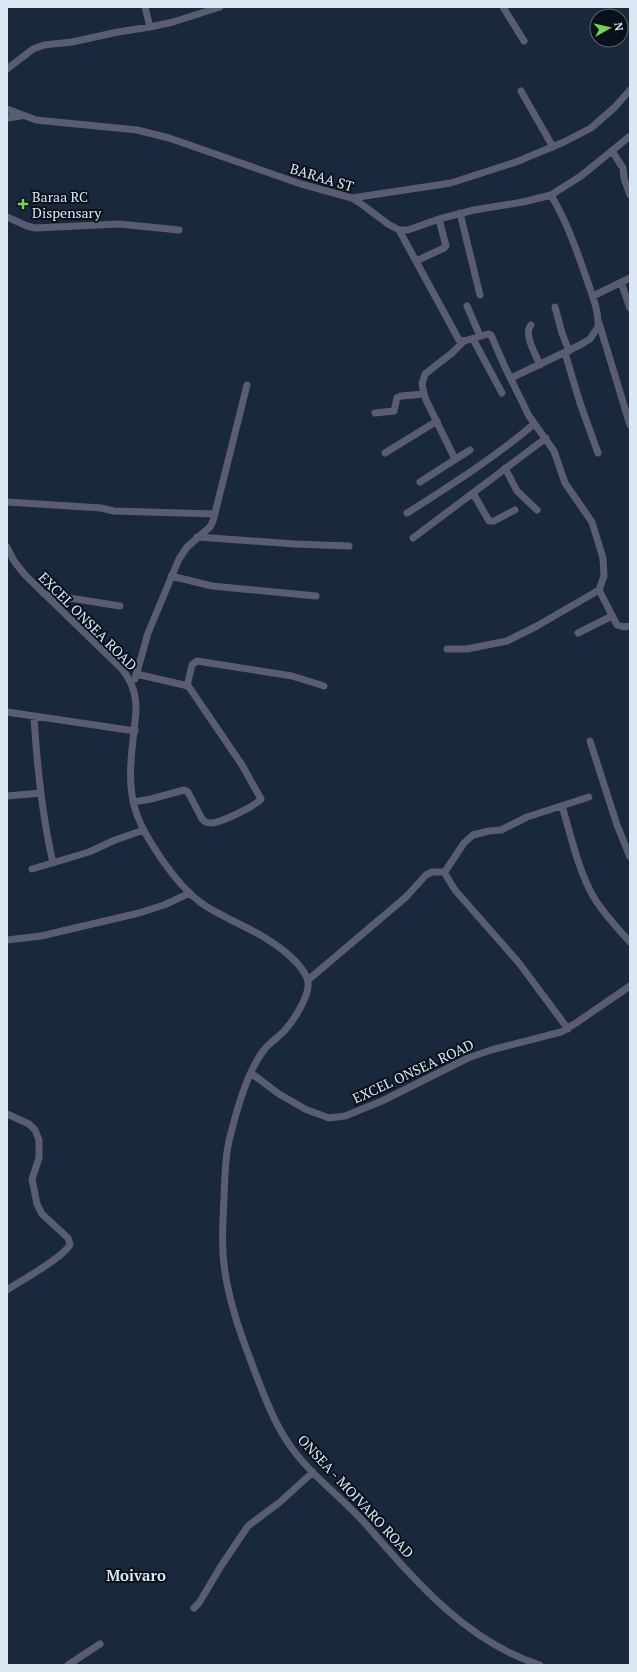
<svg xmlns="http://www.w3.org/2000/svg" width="637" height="1672" font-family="'PT Serif',serif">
<rect width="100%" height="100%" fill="#19283c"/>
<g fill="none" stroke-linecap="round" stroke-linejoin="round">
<path stroke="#5a5d6f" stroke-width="7" d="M145 7 150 27
M503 7 524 41
M7 69 33 49 44 45 72 42 118 32 150 27 173 22 220 7
M521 91 553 147
M7 109 36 120 137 130 169 138 301 184 352 198 360 203 388 224 399 230H408L439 219 474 210 523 202 551 195 581 176 630 136
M7 118 21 116
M612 151 623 168 624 178 630 195
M352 198 451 183 516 162 564 142 591 128 615 107 630 90
M460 213 480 295
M7 217 27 226 35 228 119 224 179 230
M399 230 459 340 464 341 488 334 491 335 504 365 529 416 554 451 565 483 592 522 603 558 604 576 599 590 537 626 507 641 467 649H447
M416 261 444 248 446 246 439 219
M621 282 630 308
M593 296 630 278
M467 306 480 336
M555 307 562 333 569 351
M599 323 630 425
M531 325C523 334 536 355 540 365
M473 339 502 393
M565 353 580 403 598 453
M511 378 580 345 590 339 598 327C599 312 592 294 587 280 577 251 567 222 551 195
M375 413 394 411 397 398 401 396 424 394
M385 453 437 421
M455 459 426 400 424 394 422 384 425 374 452 353 464 341
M505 468 517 491 537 510
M420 482 470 450
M473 493 489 521H494L515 510
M7 502 101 508 114 511 215 514
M407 513C451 485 494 458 534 424
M197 537 295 544 349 546
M413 538 546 438
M7 547 14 561 25 575 122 669C132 682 136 693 136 710 134 741 126 773 134 805 141 834 176 884 200 902 210 910 221 914 231 920 254 931 278 943 296 962 301 968 307 974 308 982 310 995 294 1020 285 1030 279 1037 270 1042 264 1050 249 1069 237 1109 231 1133 225 1154 225 1176 224 1198 223 1220 221 1242 224 1264 228 1301 242 1338 255 1372 265 1398 275 1425 291 1447 313 1478 346 1500 370 1529 418 1584 468 1642 540 1665
M171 576 212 586 316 596
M599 590 617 625 624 627 630 626
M44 594 120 606
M578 633 612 616
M135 679 148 633 179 559 187 547 210 527 213 521 247 385
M187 686 192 665 197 661 292 676 324 686
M7 712 135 731
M34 717C37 766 42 815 53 863
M590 741 617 825 630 857
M7 796 41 793
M133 802 151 799 184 790 188 792 202 819C204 821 206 823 210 823 219 824 255 806 261 799L242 765 189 687 184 685 136 674
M562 806C571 836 578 869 593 896 603 913 617 928 630 942
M32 869 89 852 115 840 144 830
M444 872 455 890 519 963 568 1029
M7 940 41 936 139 913 164 905 190 893
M308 980 406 897 426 875 432 872H444L446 870 464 843 473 835 489 831 501 830 527 817 589 797
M251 1073 279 1094 305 1109 329 1118 345 1116 382 1101 468 1058 491 1050 561 1032 576 1023 630 986
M7 1114 29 1124 35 1130 39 1140V1158L32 1179 37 1204 42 1214 68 1238 70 1244C65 1257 20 1281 7 1290
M194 1608 199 1603 221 1566 248 1526 280 1502 313 1472
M68 1665 100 1644"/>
</g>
<path fill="#7ad156" stroke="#0a111a" stroke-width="1.5" d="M21 198h4v4h4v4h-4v4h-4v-4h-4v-4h4z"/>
<g text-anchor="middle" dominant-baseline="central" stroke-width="4" stroke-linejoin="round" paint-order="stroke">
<g font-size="14" fill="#dce7f4" stroke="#0a111a">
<text transform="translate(322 177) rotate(17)">BARAA ST</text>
<text transform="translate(88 621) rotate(45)">EXCEL ONSEA ROAD</text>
<text transform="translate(413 1071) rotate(-25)">EXCEL ONSEA ROAD</text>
<text transform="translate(356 1496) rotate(47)">ONSEA - MOIVARO ROAD</text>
</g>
<g font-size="14" fill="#dce7f4" stroke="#0a111a" text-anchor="start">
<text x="32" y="196">Baraa RC<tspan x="32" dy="16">Dispensary</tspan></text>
</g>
<g font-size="15" font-weight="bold" fill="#dce7f4" stroke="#0a111a">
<text x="136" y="1575">Moivaro</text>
</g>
</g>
<rect width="637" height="1672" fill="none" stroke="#dce7f4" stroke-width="16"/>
<g transform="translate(609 28) rotate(82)"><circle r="19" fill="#0a111a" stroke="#5e6771"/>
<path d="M0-3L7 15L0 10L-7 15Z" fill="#7ad156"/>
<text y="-6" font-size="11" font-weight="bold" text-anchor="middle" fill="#dce7f4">N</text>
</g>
</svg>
